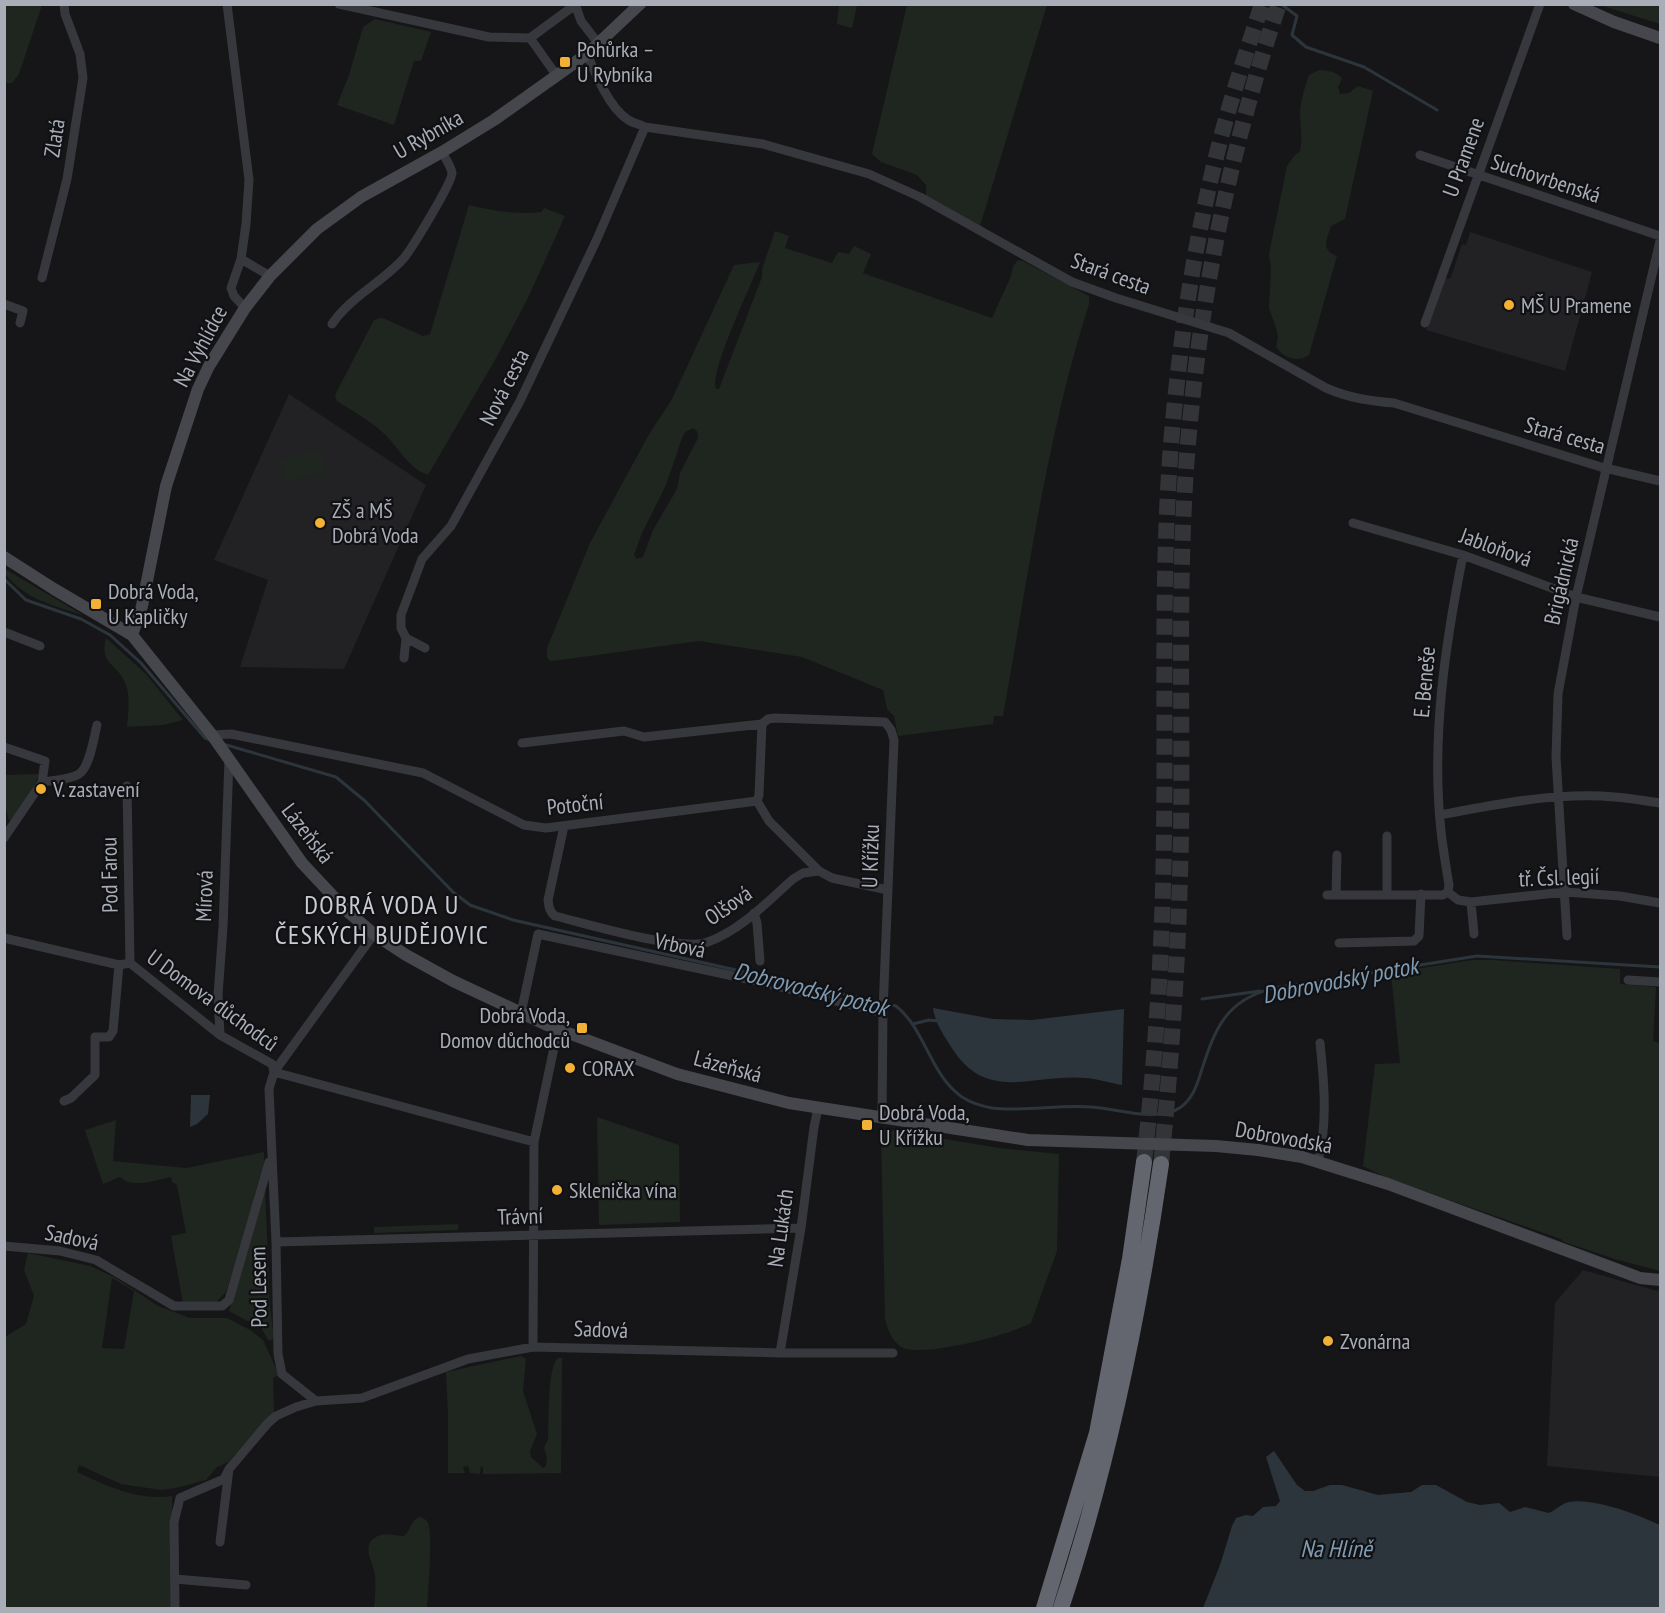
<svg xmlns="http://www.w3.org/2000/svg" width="1665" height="1613" font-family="'PT Sans Narrow',sans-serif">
<rect width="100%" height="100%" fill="#161618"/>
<path fill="#222225" d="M1470 232 1592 272 1565 371 1426 330 1444 277 1448 279 1451 277 1462 244 1466 245Z
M289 394 426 485 344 669 240 667 268 580 214 560Z
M1583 1270 1657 1291 1660 1289V1477L1547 1466 1555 1303Z"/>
<path fill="#1e261f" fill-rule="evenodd" d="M5 4 42 5 19 74 12 83H5Z
M839 5H857L852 28 837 24Z
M907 5H1047L980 226 926 197V185L917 175 881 162 872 154Z
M1603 5H1660V24L1603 6Z
M375 19 431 32 421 61H414L394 125 337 105 349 75 363 27Z
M1319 70C1328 71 1337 71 1342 79L1338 87 1340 94 1349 93 1358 86 1373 91 1345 219 1331 226C1327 240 1320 250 1337 256L1309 355C1297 363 1284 358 1276 347L1278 337 1276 328 1269 308 1271 269 1269 254 1287 166 1294 156 1300 151C1303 137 1300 125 1300 112 1301 100 1305 86 1309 75Z
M469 205C494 211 516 215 542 212L544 208 565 216 527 300 495 360 428 475C406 467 398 445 380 430 367 419 351 410 337 401L335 395 374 320 380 318 385 319 423 336 430 334Z
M775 231 789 236 785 248 832 263 838 252 849 254 854 246 871 254 863 273 992 318 1011 276 1013 266 1018 260 1023 261 1089 296V304C1046 439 1028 578 1003 716H994L993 724 898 736 894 716 887 709 883 690 802 657 699 641 553 661H550L547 657V648L590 543 648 436 672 399 734 265 760 262C752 284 709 372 716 389H719L762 277V269ZM693 428 697 431 698 438 680 473 677 489 653 530 643 557 637 559 634 555 642 533 666 485 682 438 685 432Z
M320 450 326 472 286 481 280 460Z
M5 569 83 615C51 605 27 600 5 574Z
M106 638 146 674 183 720 163 725 127 727C128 714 130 700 127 688 121 664 98 666 106 638Z
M39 774 34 786 12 820H9L5 806 4 775Z
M1472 960H1492L1620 969V984L1656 987 1653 1041 1660 1043V1271L1615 1259 1564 1242 1561 1239 1389 1179 1363 1166 1375 1064 1400 1063 1391 973Z
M597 1117 679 1145 680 1222 599 1225Z
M116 1120 113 1161 186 1168 264 1152V1164L254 1196 252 1214 226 1292 213 1305 183 1303 171 1236 186 1233 177 1185 172 1182 171 1177C156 1180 132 1189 120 1177L103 1184 85 1130Z
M884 1129 999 1148 1059 1154 1057 1251 1031 1323C1010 1335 927 1357 903 1348 893 1343 886 1328 885 1317L881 1133Z
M265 1188 270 1308 274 1337 272 1340H268L262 1329 229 1311Z
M458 1224V1230L374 1233V1227Z
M28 1253 90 1266 116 1278 158 1306 190 1318H227L250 1330 263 1340 279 1375 273 1378 274 1412 228 1462 217 1467 206 1480 176 1488 161 1490 121 1484 79 1465 77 1472C107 1486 138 1501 172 1496V1608H5V1337L26 1324 34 1296 24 1270ZM112 1278 134 1291 124 1349 102 1348Z
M521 1356 526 1359 523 1391 537 1434 530 1451 531 1457 543 1468 546 1466 547 1457 544 1448 548 1439C549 1422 547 1367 558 1358H562L561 1473 483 1474V1467L481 1466 480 1474 470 1473 468 1466 463 1467 465 1473H448V1414L446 1372Z
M420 1517C424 1519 426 1519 428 1523 433 1534 428 1592 427 1608H374C375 1598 376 1586 375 1575 374 1564 360 1545 376 1537 384 1532 396 1536 404 1536 411 1530 411 1519 420 1517Z"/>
<path fill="#2c353c" d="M933 1008 993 1019 1032 1020 1124 1009 1122 1085C1111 1083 1098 1079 1086 1078 1031 1073 986 1105 950 1045 942 1033 935 1022 933 1008Z
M191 1095H210L208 1114 197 1124 190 1127Z
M1274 1451 1297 1485 1305 1491H1313L1330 1485H1342L1378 1495 1411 1492 1422 1485H1436L1467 1502 1480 1505 1499 1503 1510 1512 1525 1507 1549 1513C1556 1510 1562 1503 1569 1502 1592 1497 1640 1515 1660 1525V1608H1203L1220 1565 1232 1526 1236 1518 1246 1515 1253 1516 1263 1507 1276 1506 1280 1501 1266 1457Z"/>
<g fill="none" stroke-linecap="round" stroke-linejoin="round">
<path stroke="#2c353c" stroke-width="3" d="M1281 4 1297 16 1292 35 1306 47 1364 67 1437 110
M4 579 26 600 81 619 110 635 141 663 205 738 211 740
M223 744 336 777 365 801 453 892 470 905 513 920 896 1006C926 1030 930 1075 962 1097 971 1103 981 1106 992 1108 1025 1112 1059 1104 1092 1107 1118 1109 1159 1123 1181 1107 1193 1098 1197 1085 1201 1072 1215 1029 1225 1000 1274 988L1477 956 1660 967
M1202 999 1260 991
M913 1024 929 1020 938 1021"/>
<path stroke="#333438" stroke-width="16" stroke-dasharray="16 8" stroke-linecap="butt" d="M1144 1162C1156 1053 1163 944 1164 834 1166 693 1160 551 1174 411 1184 308 1201 205 1230 105 1240 71 1251 38 1262 4
M1161 1164C1172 1055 1179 946 1181 835 1183 695 1176 552 1191 412 1205 271 1234 138 1279 4"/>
<path stroke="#37383d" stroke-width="9" d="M227 4 249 180 246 224 241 259 231 288 234 296 245 308
M339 4 489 37 530 38 557 76
M575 4 581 21 598 43
M530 38 575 5
M587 54C595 73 609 107 627 119 632 123 639 124 645 127L763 144 869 174 920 197 1072 282 1116 298 1229 333 1326 388C1349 398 1370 401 1394 403L1601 467 1660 481
M1420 155 1660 236
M241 259 270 276
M42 278 67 179 83 78 80 54 65 14 64 4
M4 304 23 311 20 323
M1425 323 1540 4
M332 324C350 297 383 282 404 258 412 248 452 183 452 173 451 166 445 158 442 152
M1353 523 1463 555 1576 597 1660 617
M4 632 40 646
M406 638 425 648
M404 658 406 638 401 628V615L422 559 451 526 520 401 597 239 645 127
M212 735 231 734 423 773 524 825 546 828 757 801
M522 743 624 731 644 737 762 724 768 719 775 718 885 722 891 730 894 740 883 1011 882 1119
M4 747 45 761 42 782 4 838
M42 782C53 780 70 780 79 774 90 767 94 737 97 725
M127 786 130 963
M757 801 769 821 819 871 832 878 888 890
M757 801 759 795 762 724
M1440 815C1497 804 1556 792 1615 797 1630 798 1645 801 1660 803
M564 826 548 900C549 907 549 911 555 916 588 924 680 952 708 942 741 930 767 902 793 879L803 873 819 871
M1448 892 1449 885C1446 867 1443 849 1441 831 1431 739 1445 645 1463 555
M1448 892 1458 900 1471 902 1565 892 1620 896 1660 903
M1327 895H1443L1448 892
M1336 895 1337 855
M1387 895V836
M1471 902 1474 934
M754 913 757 923 760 961
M1567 936 1556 757 1558 694 1576 597 1660 241
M4 938 119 965 130 963 220 1035 272 1064 274 1072
M1339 943 1414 941 1419 936 1421 894
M1628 980 1660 982
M521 1013 538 934 761 982 883 1013
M220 1035 218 995 223 927 229 759
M274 1072 534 1142
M64 1101 71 1098 95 1075V1037H109L113 1031 119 965
M1318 1161C1328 1123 1324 1081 1320 1043
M276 1242 801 1228
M4 1246 60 1251 96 1260 174 1306H222L229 1300 269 1162
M533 1347 534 1142 558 1029
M780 1353 801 1228 814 1127 818 1108
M316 1401 282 1374 278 1354 276 1242 269 1089 274 1072 374 934
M220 1542 229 1469 268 1423 276 1416 296 1407 316 1401 362 1398 468 1359 533 1347 780 1353H893
M175 1579 246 1585
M175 1608 174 1522 180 1498 224 1479 228 1471"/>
<path stroke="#45474d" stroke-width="12" d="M1574 4 1614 22 1660 38
M4 557 54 589 132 635 212 735 302 863 347 911 374 934 406 955 453 981 547 1025 677 1074 789 1103 1028 1140 1216 1146 1258 1150 1302 1157 1388 1184 1640 1278 1660 1280
M132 635 142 606 166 486 198 389 209 366 245 308 270 276 317 229 361 197 442 152 494 120 587 54 640 4"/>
<path stroke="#63666e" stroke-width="16" d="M1044 1608 1097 1433 1130 1259 1144 1162
M1061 1608C1109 1464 1139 1315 1161 1164"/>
</g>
<g fill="#f2b134" stroke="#111113" stroke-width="2">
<rect x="559" y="56" width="12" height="12" rx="3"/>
<circle cx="1509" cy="305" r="6"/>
<circle cx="320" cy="523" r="6"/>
<rect x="90" y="598" width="12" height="12" rx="3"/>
<circle cx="41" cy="789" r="6"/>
<rect x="576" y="1022" width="12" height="12" rx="3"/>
<circle cx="570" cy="1068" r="6"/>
<rect x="861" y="1119" width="12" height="12" rx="3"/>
<circle cx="557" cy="1190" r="6"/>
<circle cx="1328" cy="1341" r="6"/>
</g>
<g text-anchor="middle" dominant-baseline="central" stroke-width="4.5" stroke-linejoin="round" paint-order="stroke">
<g font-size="22" fill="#a8adb8" stroke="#111113" text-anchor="start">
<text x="577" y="49">Pohůrka –<tspan x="577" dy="25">U Rybníka</tspan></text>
<text x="1521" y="305">MŠ U Pramene</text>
<text x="332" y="510">ZŠ a MŠ<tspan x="332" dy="25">Dobrá Voda</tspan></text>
<text x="108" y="591">Dobrá Voda,<tspan x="108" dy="25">U Kapličky</tspan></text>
<text x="53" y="789">V. zastavení</text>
<text x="570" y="1015" text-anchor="end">Dobrá Voda,<tspan x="570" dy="25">Domov důchodců</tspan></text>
<text x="582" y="1068">CORAX</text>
<text x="879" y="1112">Dobrá Voda,<tspan x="879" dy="25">U Křížku</tspan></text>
<text x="569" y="1190">Sklenička vína</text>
<text x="1340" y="1341">Zvonárna</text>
</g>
<g font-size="22" fill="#a8adb8" stroke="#111113">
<text transform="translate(428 134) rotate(-30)">U Rybníka</text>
<text transform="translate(54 138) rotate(-81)">Zlatá</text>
<text transform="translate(1463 157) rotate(-70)">U Pramene</text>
<text transform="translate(1546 178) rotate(18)">Suchovrbenská</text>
<text transform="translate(1111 273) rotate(20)">Stará cesta</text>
<text transform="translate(200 346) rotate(-62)">Na Vyhlídce</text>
<text transform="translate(504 387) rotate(-63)">Nová cesta</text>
<text transform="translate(1565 435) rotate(16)">Stará cesta</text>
<text transform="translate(1496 547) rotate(20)">Jabloňová</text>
<text transform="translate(1561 581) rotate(-77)">Brigádnická</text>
<text transform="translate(1424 682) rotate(-85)">E. Beneše</text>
<text transform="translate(575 804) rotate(-6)">Potoční</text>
<text transform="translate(308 833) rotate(52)">Lázeňská</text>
<text transform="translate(870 856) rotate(-88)">U Křížku</text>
<text transform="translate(109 875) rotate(-91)">Pod Farou</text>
<text transform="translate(1559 877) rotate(-2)">tř. Čsl. legií</text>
<text transform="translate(204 896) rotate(-88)">Mírová</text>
<text transform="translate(728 905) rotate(-35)">Olšová</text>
<text transform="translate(680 945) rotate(12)">Vrbová</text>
<text transform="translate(213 1000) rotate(36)">U Domova důchodců</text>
<text transform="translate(728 1066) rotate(15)">Lázeňská</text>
<text transform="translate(1284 1137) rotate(10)">Dobrovodská</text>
<text transform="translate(520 1216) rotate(-2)">Trávní</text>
<text transform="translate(780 1228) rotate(-82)">Na Lukách</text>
<text transform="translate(72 1237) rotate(12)">Sadová</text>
<text transform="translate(258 1287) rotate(-91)">Pod Lesem</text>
<text transform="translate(601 1329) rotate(2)">Sadová</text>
</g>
<g font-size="24" font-style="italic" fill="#7f9bb3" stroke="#111113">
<text transform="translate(1340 980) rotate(-11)">Dobrovodský potok</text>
<text transform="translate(811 989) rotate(14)">Dobrovodský potok</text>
<text x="1336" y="1548">Na Hlíně</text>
</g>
<g font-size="26" letter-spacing="1.5" fill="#c9ccd4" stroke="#111113">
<text x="382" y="904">DOBRÁ VODA U<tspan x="382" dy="30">ČESKÝCH BUDĚJOVIC</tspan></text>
</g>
</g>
<rect width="1665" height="1613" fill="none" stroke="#a8adb8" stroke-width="12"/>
</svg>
